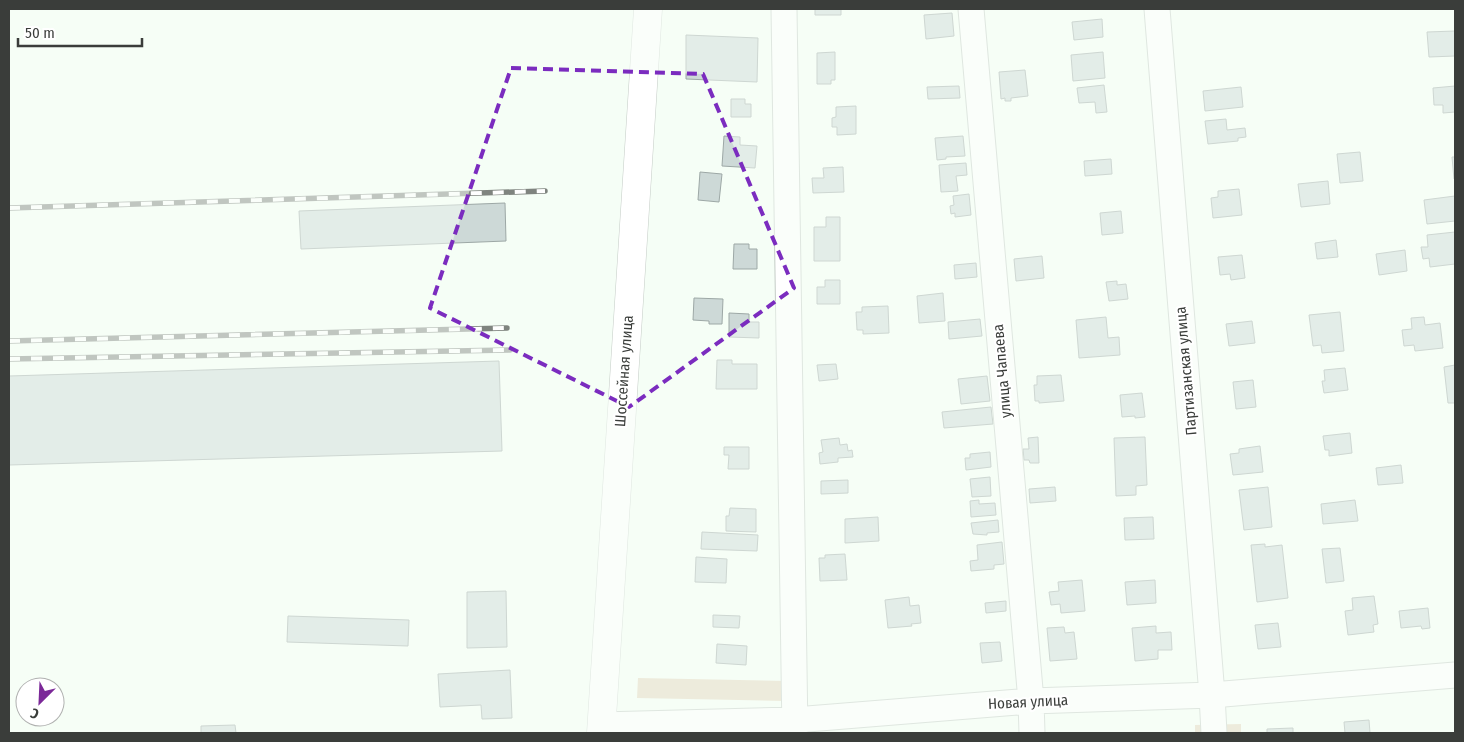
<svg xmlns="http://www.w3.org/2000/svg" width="1464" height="742" font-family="'Fira Sans Condensed',sans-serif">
<rect width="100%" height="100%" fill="#f5fef6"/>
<path fill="#e3d6bc" d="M638 678 787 681 786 701 637 698Z
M1241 724V733H1195V725Z"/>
<path fill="#cdd9d7" stroke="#9da8a6" d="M815 9H841V15H815Z
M952 13 954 36 926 39 924 15Z
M1102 19 1103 37 1074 40 1072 22Z
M1455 31V56L1429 57 1427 32Z
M686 35 758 38 757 82 686 79Z
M835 52V80H831V84H817V53Z
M1103 52 1105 78 1073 81 1071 55Z
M1025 70 1028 96 1011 98V101H1005V98L1001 99 999 72Z
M1104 85 1107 112 1096 113 1095 102 1079 103 1077 88Z
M959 86 960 98 928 99 927 87Z
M1455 86V112L1443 113V105H1434L1433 88Z
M1241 87 1243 107 1205 111 1203 91Z
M731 99H745V104H751V117H731Z
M856 106V134L837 135V127H832V118L836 117V107Z
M1226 119 1227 130 1245 128 1246 137 1238 138V141L1208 144 1205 121Z
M724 136 740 137V145L757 146 755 168 722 166Z
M963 136 965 156 946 157V159L937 160 935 138Z
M1360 152 1363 181 1340 183 1337 154Z
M1452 157H1455V179H1454Z
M1111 159 1112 174 1085 176 1084 161Z
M966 163 967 175 956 176 958 191 941 192 939 165Z
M843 167 844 192 813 193 812 178H824L823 168Z
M700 172 722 174 719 202 698 200Z
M1328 181 1330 204 1301 207 1298 184Z
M1239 189 1242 215 1213 218 1211 198 1218 197V191Z
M969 194 971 215 955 217V213L951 214 950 206 954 205 953 196Z
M1455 196V221L1427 224 1424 200Z
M505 203 506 241 301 249 299 211Z
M1121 211 1123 233 1102 235 1100 213Z
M826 217H840V261H814V227H826Z
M1455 232V264L1430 267 1429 258 1423 259 1421 247H1428L1427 235Z
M1336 240 1338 257 1317 259 1315 243Z
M734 244H749V249H757V269H733Z
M1405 250 1407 271 1379 275 1376 254Z
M1242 255 1245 278 1231 280 1230 274 1220 275 1218 257Z
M1042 256 1044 278 1016 281 1014 259Z
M976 263 977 277 955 279 954 265Z
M825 280H840V304H817V287H825Z
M1117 281V285L1126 284 1128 299 1109 301 1106 282Z
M943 293 945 321 919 323 917 296Z
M694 298 723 299 722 324H709V321L693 320Z
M888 306 889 333 863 334V330H857L856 312H862V307Z
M1340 312 1344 351 1322 353 1321 345 1313 346 1309 315Z
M729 313 749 314V322H759V338L729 337Z
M1106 317 1108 338 1119 337 1120 355 1079 358 1076 320Z
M1424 317 1425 325 1440 323 1443 348 1415 351 1414 345 1404 346 1402 330 1412 329 1411 318Z
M980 319 982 336 949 339 948 322Z
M1252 321 1255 343 1229 346 1226 324Z
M717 360H732V364H757V389H716Z
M499 361 502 451 9 465V376Z
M836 364 838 379 819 381 817 365Z
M1455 365V403H1448L1444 367Z
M1345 368 1348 390 1324 393 1322 381H1325L1324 370Z
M1061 375 1064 401 1039 403V401H1035L1034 385H1037V376Z
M987 376 990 401 961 404 958 379Z
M1253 380 1256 407 1236 409 1233 382Z
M1142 393 1145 417 1135 418V416L1122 417 1120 395Z
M991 407 993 424 944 428 942 412Z
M1350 433 1352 453 1329 456V450H1325L1323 436Z
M1038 437 1039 463H1030L1029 460H1024L1023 449H1029L1028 438Z
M1145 437 1147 485 1136 486V495L1116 496 1114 438Z
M839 438 840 445 847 444 848 451 852 450 853 457 838 458V462L820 464 819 453 823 452 821 440Z
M1260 446 1263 472 1233 475 1230 454 1239 453V449Z
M724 447H749V469H728L729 455H724Z
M990 452 991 467 966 470 965 458H970V454Z
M1401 465 1403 483 1378 485 1376 468Z
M990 477 991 496 972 497 970 479Z
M848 480V493L821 494V481Z
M1055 487 1056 501 1030 503 1029 489Z
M1268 487 1272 527 1244 530 1239 490Z
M979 500V504L995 503 996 515 971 517 970 501Z
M1355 500 1358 521 1323 524 1321 504Z
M730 508 756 509V532L726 531V516H729Z
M878 517 879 541 845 543V519Z
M1153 517 1154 539 1125 540 1124 518Z
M998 520 999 532 987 533V535L973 534 971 523Z
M702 532 758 535 757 551 701 549Z
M1002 542 1004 564 994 565V569L971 571 970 561 978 560 977 545Z
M1265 544V547L1282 545 1288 598 1257 602 1251 545Z
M1340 548 1344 581 1326 583 1322 549Z
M845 554 847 580 820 581 819 558H825V555Z
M696 557 727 559 726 583 695 582Z
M1082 580 1085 611 1061 613 1060 604 1051 605 1049 592 1059 591 1058 582Z
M1155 580 1156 603 1127 605 1125 582Z
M506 591 507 647 467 648V592Z
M1374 596 1378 624 1373 625 1374 632 1348 635 1345 611 1353 610 1352 598Z
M909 597 910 606 919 605 921 623 911 624 912 626 888 628 885 600Z
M1006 601V611L986 613 985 603Z
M1428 608 1430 628 1422 629 1421 626 1401 628 1399 611Z
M713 615 740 616 739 628 713 627Z
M288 616 409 620 408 646 287 642Z
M1278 623 1281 647 1258 649 1255 625Z
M1156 626V633L1171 632 1172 650H1158V659L1135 661 1132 628Z
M1064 627 1065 633 1074 632 1077 659 1050 661 1047 628Z
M1000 642 1002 661 982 663 980 643Z
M717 644 747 646 746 665 716 663Z
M510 670 512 718 482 719 481 705 440 707 438 674Z
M1369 720 1370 733H1345L1344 722Z
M235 725 236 733H201V726Z
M1293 728V733H1267V729Z"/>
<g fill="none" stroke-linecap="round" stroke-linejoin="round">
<g stroke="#c4ccc6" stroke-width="27">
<path id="minor" d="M784 9 795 733
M971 9 1031 701 1032 733
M1157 9 1212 695 1214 733
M601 725 795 720 1031 701 1212 695 1455 675"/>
</g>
<g stroke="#c4ccc6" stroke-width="29">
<path id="major" d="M601 733 648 9"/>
</g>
<use href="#minor" stroke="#fff" stroke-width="25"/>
<use href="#major" stroke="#fff" stroke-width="28"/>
<g stroke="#7f847f" stroke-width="5.5">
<path id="rail" d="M9 208 545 191
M9 341 507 328
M9 359 510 350"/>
</g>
<use href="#rail" stroke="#fff" stroke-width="4" stroke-dasharray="11" stroke-linecap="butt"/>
</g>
<path d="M0 0H1464V742H0ZM511 68 703 74 794 288 629 407 430 308Z" fill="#f5fef6" fill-opacity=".55" fill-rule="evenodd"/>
<path fill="none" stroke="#7b2cbf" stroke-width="4" stroke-dasharray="10 6" stroke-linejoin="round" d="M511 68 703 74 794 288 629 407 430 308Z"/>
<g text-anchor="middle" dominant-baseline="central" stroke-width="4.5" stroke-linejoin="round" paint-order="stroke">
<g font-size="15" fill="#3a3d3a" stroke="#fff">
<text transform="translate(624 371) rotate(-86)">Шоссейная улица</text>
<text transform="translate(1002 371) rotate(-95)">улица Чапаева</text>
<text transform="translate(1186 371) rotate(-95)">Партизанская улица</text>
<text transform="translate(1028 702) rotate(-3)">Новая улица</text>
</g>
</g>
<rect width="1464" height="742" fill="none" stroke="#3a3d3a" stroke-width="20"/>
<g transform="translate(40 702) rotate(204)"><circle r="24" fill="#ffffff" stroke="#b0b1b0"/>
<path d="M0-4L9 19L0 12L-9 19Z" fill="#7b2898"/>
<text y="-8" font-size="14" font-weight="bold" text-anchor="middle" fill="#3a3d3a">С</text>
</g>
<path d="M18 38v8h124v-8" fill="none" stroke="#3a3d3a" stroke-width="2.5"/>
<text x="25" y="38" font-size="15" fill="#3a3d3a" stroke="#ffffff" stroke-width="4" paint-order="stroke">50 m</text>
</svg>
